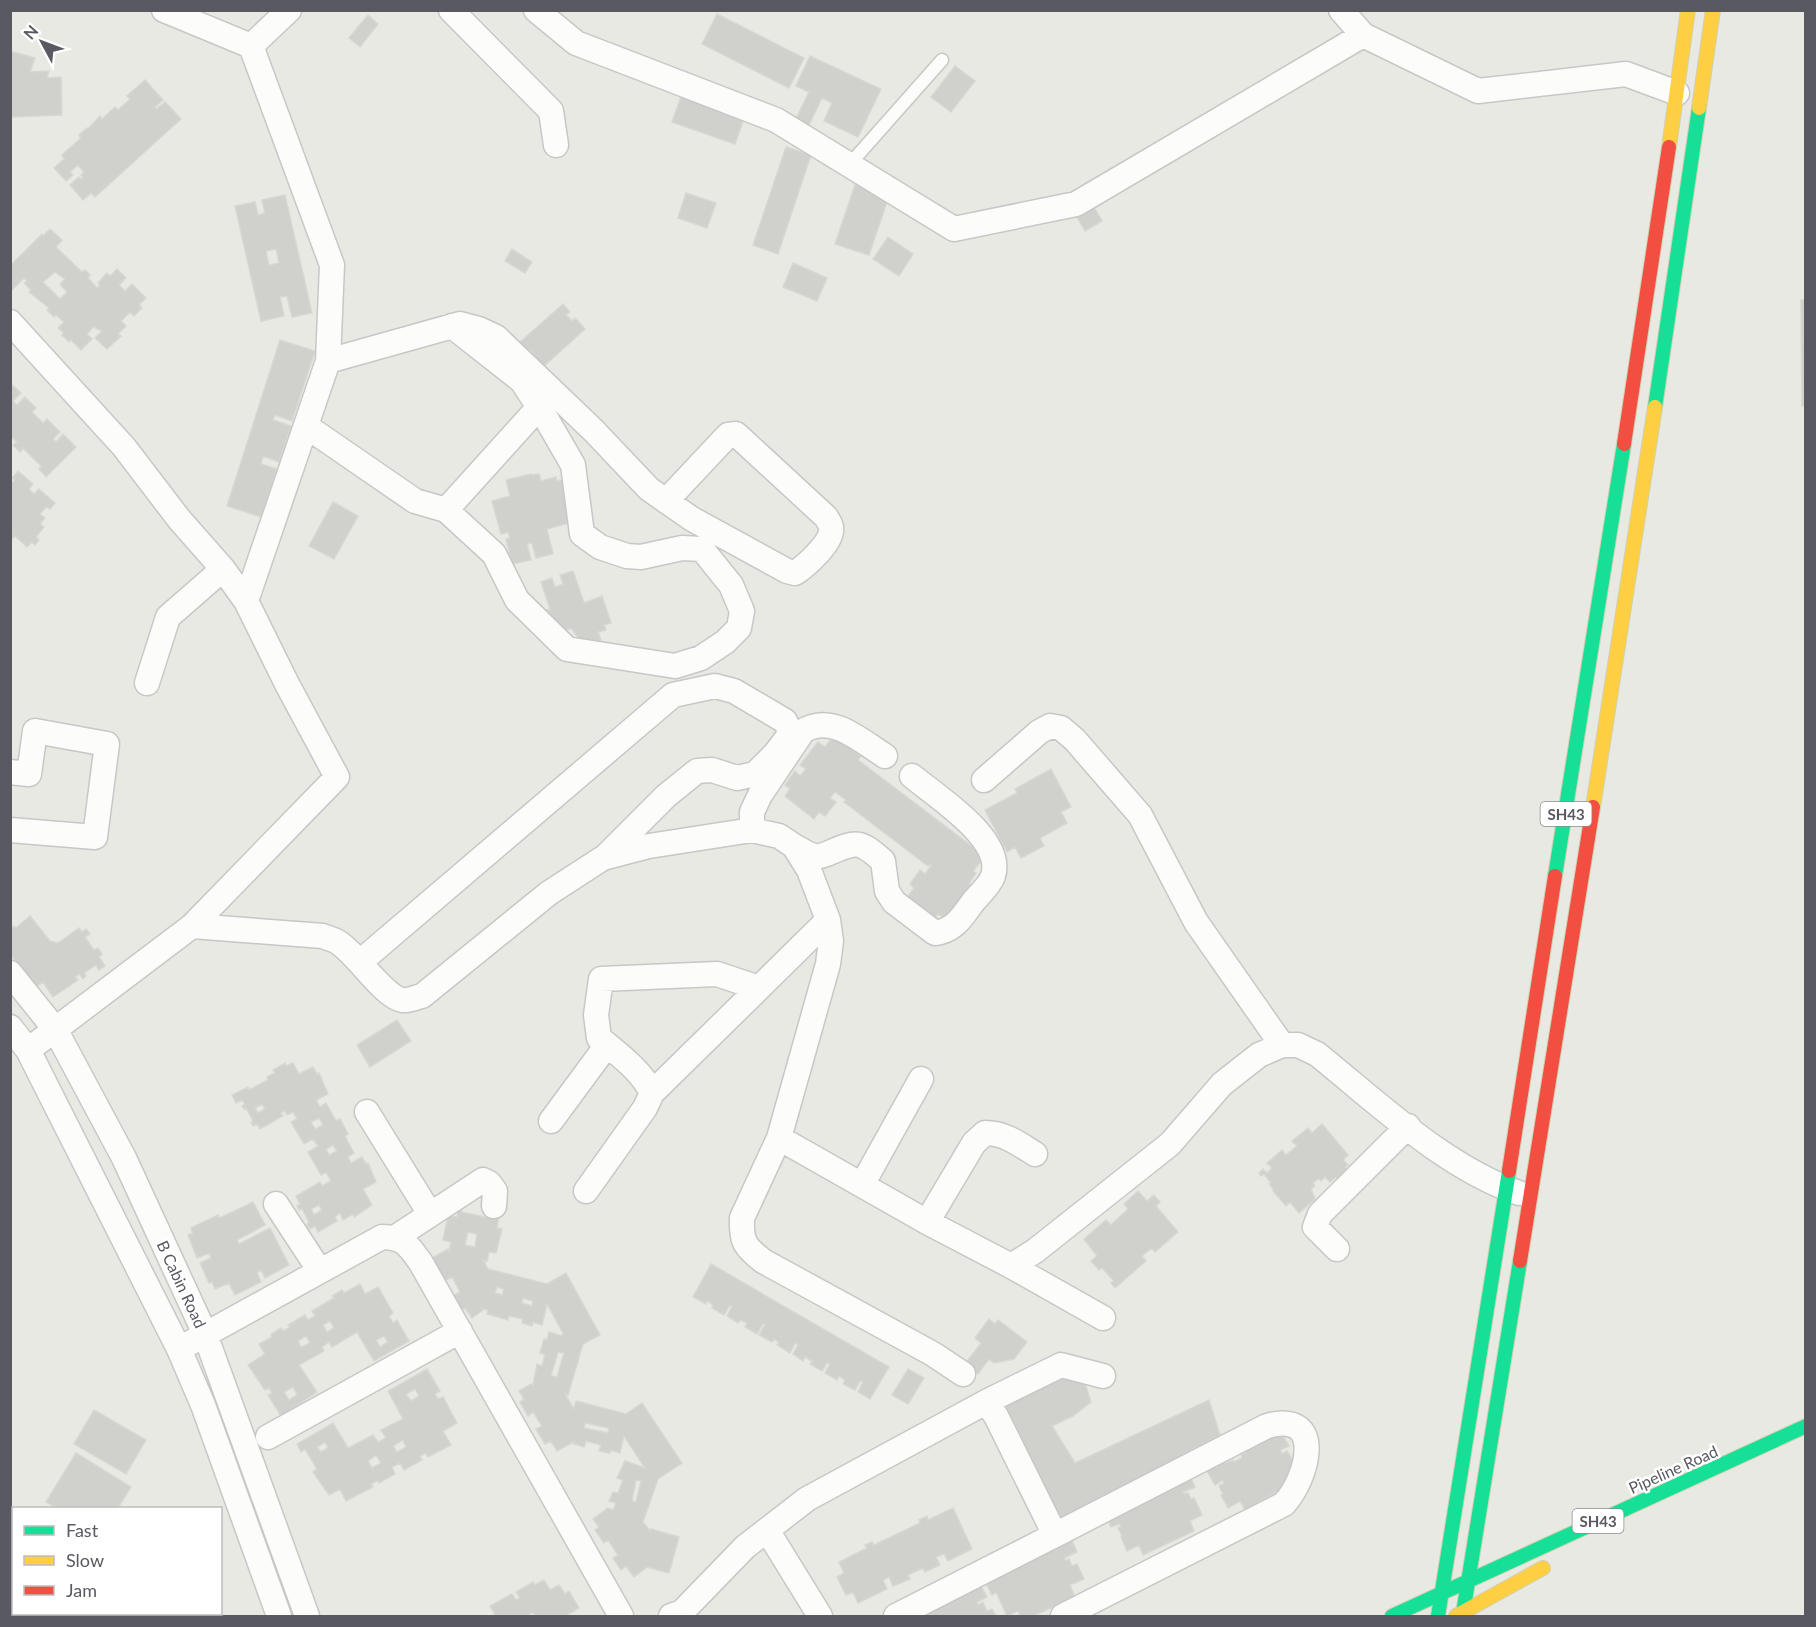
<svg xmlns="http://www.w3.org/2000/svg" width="1816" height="1627" font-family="Lato,sans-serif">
<rect width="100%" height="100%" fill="#e9e9e3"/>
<path fill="#d0d0cc" stroke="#d8d8d2" stroke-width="1.5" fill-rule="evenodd" d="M717 14 804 58 789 88 702 44Z
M368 15 378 24 360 47 349 38Z
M10 51 35 58 30 72 49 71 47 78 61 77 62 115 11 117Z
M810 56 881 89 858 137 824 121 832 103 822 98 808 127 795 121 809 92 796 86Z
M955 66 975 81 951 112 931 97Z
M145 80 163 100 155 107 156 109 165 102 181 119 95 197 91 193 83 200 70 185 79 177 81 179 83 177 81 175 84 172 78 165 70 172 73 175 66 181 54 168 64 159 62 155 81 138 79 135 87 128 88 129 100 116 102 119 115 107 118 110 130 99 127 96Z
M683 91 746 113 735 144 672 122Z
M786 147 811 155 778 254 753 245Z
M855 185 889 196 869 255 835 244Z
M686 193 716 203 707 228 678 218Z
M285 195 312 313 292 317 287 296 280 297 284 316 261 321 235 206 255 202 258 215 265 213 262 200ZM276 249 279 263 269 265 266 251Z
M1094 207 1102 221 1085 231 1077 217Z
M50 229 62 240 56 247 82 272 85 270 90 275 88 278 97 288 100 285 98 283 107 273 110 276 117 269 126 278 119 285 125 291 132 284 146 298 139 305 142 308 134 316 130 312 121 321 126 326 118 334 121 336 107 349 95 338 102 331 93 327 87 334 92 339 81 350 71 340 69 342 62 335 64 333 58 328 64 322 56 315 54 317 47 310 49 308 29 292 31 290 24 283 27 281 24 278 12 290 10 288V266L42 234 43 236ZM55 272 65 279 60 284 67 292 60 299 43 282Z
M888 237 913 254 899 276 873 259Z
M512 249 532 262 525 273 505 261Z
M793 263 827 278 817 301 783 287Z
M1801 300H1806V406H1802Z
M563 304 570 312 566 315 572 321 575 318 585 329 542 368 531 355 533 353 529 349 526 351 519 343Z
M280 340 315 351 292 421 275 415 273 420 291 426 279 462 263 456 261 464 277 469 261 517 227 506Z
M10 383 21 393 13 401 17 405 25 397 36 408 32 412 43 423 47 419 60 432 53 439 56 442 63 434 76 447 46 477 39 469 41 466 23 448 20 452 13 445 17 442 10 436Z
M18 471 33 484 29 489 34 494 39 489 55 503 50 509 46 507 40 514 45 518 40 524 44 527 36 537 39 540 35 545 32 542 27 547 15 536 10 541V485L15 480 12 478Z
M531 474 532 475 539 474 541 481 556 477 557 481 569 478 580 520 547 529 553 554 536 558 532 543 527 544 531 560 512 564 506 539 510 538 508 532 501 534 492 501 510 496 506 480Z
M333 502 358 516 334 559 309 546Z
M573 571 584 603 602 596 611 623 604 625 606 630 598 632 601 640 581 642 572 629H558L544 611 550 609 541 582 552 578 555 587 563 584 560 575Z
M834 735 861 756 858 760 982 854 979 858 982 860 973 871 976 873 969 884 971 885 945 919 938 914 933 921 905 900 914 888 910 884 920 870 925 874 931 866 930 864 928 866 844 802 846 800 835 792 830 798 836 802 825 816 819 812 814 819 785 796 790 789 785 785 795 771 800 776 806 769 800 765 818 742 825 747Z
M1051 769 1071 807 1061 812 1067 823 1040 838 1044 846 1021 858 1015 847 1007 852 985 810 1017 793 1015 789Z
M30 916 50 941 58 943 79 928 82 932 86 929 90 934 85 937 94 950 98 948 102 954 99 957 105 966 99 970 96 965 84 973 86 976 83 979 79 974 75 977 78 980 53 997 43 982 33 989 10 953V929L14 926 16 928Z
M397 1020 411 1041 370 1067 357 1045Z
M285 1063 286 1066 293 1063 299 1074 313 1067 317 1074 319 1073 328 1094 316 1100 320 1107 326 1103 336 1121 340 1119 348 1134 345 1136 354 1153 348 1157 351 1163 362 1157 366 1164 368 1163 376 1182 363 1189 372 1205 354 1217 353 1214 343 1220 340 1213 335 1217 337 1221 318 1232 315 1226 310 1229 307 1224 309 1222 302 1209 299 1210 297 1206 300 1204 296 1196 320 1182 322 1186 331 1181 326 1172 321 1175 308 1152 318 1146 313 1139 304 1144 291 1122 297 1119 293 1112 287 1115 285 1111 281 1113 283 1116 260 1129 257 1124 253 1126 251 1122 253 1121 246 1108 244 1109 242 1106 245 1104 242 1100 236 1103 232 1095 248 1087 249 1090 268 1080 267 1077 275 1073 273 1070ZM262 1104 265 1109 258 1113 255 1108ZM319 1118 323 1125 315 1129 311 1122ZM333 1145 337 1151 329 1155 326 1149ZM319 1205 322 1210 314 1215 311 1209Z
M1322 1124 1348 1155 1343 1160 1348 1165 1345 1167 1348 1170 1338 1179 1336 1177 1330 1182 1325 1177 1321 1181 1319 1178 1313 1183 1315 1186 1311 1189 1315 1199 1299 1213 1290 1202 1286 1206 1273 1191 1274 1190 1269 1184 1271 1183 1264 1174 1261 1176 1259 1173 1263 1169 1267 1173 1272 1168 1267 1163 1282 1150 1286 1155 1297 1146 1292 1141 1308 1128 1312 1133Z
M1138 1191 1147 1201 1154 1195 1160 1202 1156 1206 1178 1232 1155 1252 1152 1248 1142 1256 1146 1261 1115 1288 1111 1283 1114 1281 1102 1268 1099 1270 1091 1261 1097 1256 1084 1239 1106 1220 1111 1225 1128 1209 1124 1204Z
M253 1202 265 1225 237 1240 239 1244 270 1228 289 1265 265 1278 261 1270 257 1273 261 1282 235 1295 229 1283 215 1289 212 1282 209 1283 200 1263 211 1258 209 1253 197 1258 188 1235 193 1233 191 1228 218 1215 220 1218Z
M459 1207H462L461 1212 495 1219 496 1214 499 1215 497 1228 502 1229 496 1253 489 1252 487 1261 483 1260 488 1269 547 1284 566 1273 600 1335 583 1344 568 1395 565 1394 574 1409 576 1401 626 1414 642 1403 682 1463 658 1479 643 1522 650 1531 651 1529 679 1537 669 1573 647 1567 634 1577 626 1566 621 1570 613 1558 618 1555 608 1540 604 1543 595 1530 599 1527 593 1519 608 1508 613 1510 616 1503 609 1501 613 1492 618 1493 623 1480 617 1478 625 1461 645 1468 624 1436 620 1453 610 1450V1453L599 1451 601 1445 586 1441 584 1447 574 1444 575 1441 557 1451 551 1441 545 1444 536 1429 542 1426 533 1412 528 1416 520 1402 524 1399 519 1391 531 1384 533 1385 537 1364 542 1366 545 1355 540 1353 544 1339 547 1340 549 1332 562 1336 563 1333 547 1304 542 1325 533 1322 532 1326 522 1323 523 1319 509 1316 508 1320 487 1314 488 1310 481 1308 483 1310 472 1318 465 1308 458 1312 450 1298 460 1292 452 1277 442 1282 434 1269 438 1267 432 1258 448 1249 449 1251 451 1242 443 1240 448 1216 457 1217ZM468 1232 477 1234 475 1247 465 1245ZM497 1287 504 1289 502 1295 495 1293ZM523 1298 533 1301 532 1306 522 1303ZM558 1352 564 1353 557 1377 551 1376ZM585 1423 609 1428 608 1433 584 1428ZM636 1480 641 1481 636 1502 632 1501Z
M711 1264 889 1367 870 1399 858 1392 863 1382 860 1381 855 1390 843 1384 845 1380 839 1376 837 1380 825 1373 830 1364 827 1363 822 1371 810 1364 812 1361 805 1357 803 1361 793 1354 798 1345 795 1343 790 1353 777 1345 779 1342 774 1339 772 1342 759 1335 765 1325 763 1324 757 1334 745 1327 747 1323 740 1320 738 1323 727 1316 732 1306 730 1305 724 1315 712 1308 713 1305 707 1301 706 1304 693 1297Z
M360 1284 365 1294 378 1287 393 1313 389 1316 393 1323 397 1320 409 1341 374 1361 357 1332 332 1347 329 1342 322 1347 324 1351 299 1365 317 1392 281 1416 268 1395 272 1393 269 1388 265 1390 248 1365 265 1354 259 1344 272 1337 271 1334 281 1328 283 1331 290 1327 288 1325 305 1315 308 1320 315 1316 312 1311 334 1298 332 1296 342 1290 344 1293ZM330 1321 334 1328 327 1332 323 1325ZM306 1336 310 1343 301 1347 298 1341ZM384 1336 388 1342 380 1347 376 1340ZM293 1387 297 1395 289 1400 284 1392Z
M989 1319 995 1324 998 1320 1027 1342 1014 1359 994 1363 989 1359 978 1374 965 1364 981 1343 975 1338Z
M1070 1368 1082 1374 1091 1402 1073 1416 1052 1426 1075 1463 1209 1400 1220 1435 1061 1520 1001 1406Z
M427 1369 440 1391 435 1394 438 1399 443 1397 457 1423 443 1431 451 1445 428 1457 426 1453 420 1456 422 1460 404 1470 400 1463 392 1467 395 1474 379 1483 378 1480 371 1484 373 1487 346 1501 340 1489 329 1495 313 1472 317 1469 305 1449 301 1452 297 1444 333 1423 348 1448 373 1435 378 1442 386 1438 381 1430 403 1419 388 1391ZM415 1389 419 1396 411 1401 406 1394ZM403 1440 406 1447 397 1452 393 1446ZM325 1442 328 1448 321 1452 317 1447ZM376 1455 381 1463 372 1468 368 1461Z
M908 1369 924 1378 908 1404 892 1395Z
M94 1410 146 1440 126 1474 74 1444Z
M1279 1430 1289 1446 1280 1450 1282 1454 1287 1451 1292 1459 1295 1458 1293 1482 1245 1510 1240 1501 1228 1508 1221 1495 1223 1494 1219 1486 1224 1483 1223 1480 1215 1485 1207 1471 1225 1460 1226 1463 1233 1460 1234 1462 1242 1458 1241 1455 1245 1453 1242 1448Z
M76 1453 131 1487 118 1508H57L46 1502Z
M1190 1476 1195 1487 1183 1492 1184 1494 1188 1493 1191 1499 1194 1498 1202 1515 1190 1521 1194 1531 1143 1555 1139 1545 1127 1551 1121 1537 1122 1536 1118 1528 1121 1527 1119 1524 1111 1527 1106 1515Z
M953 1508 972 1549 948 1561 944 1554 936 1557 940 1565 925 1572 923 1568 908 1575 910 1579 893 1586 889 1577 883 1580 887 1589 858 1603 853 1592 846 1595 837 1577 844 1573 839 1562 867 1548 865 1545 872 1542 874 1545 920 1523 919 1520 927 1516 928 1520Z
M1072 1540 1077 1552 1064 1558 1066 1561 1069 1559 1072 1566 1077 1564 1084 1579 1070 1585 1075 1597 1033 1616H1020L1018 1611 1007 1616 996 1592 992 1595 985 1581Z
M544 1580 550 1590 559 1585 565 1594 569 1591 579 1608 567 1615 568 1616H535L533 1612 527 1616H492L495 1615 490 1606 512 1594 516 1600 520 1598 516 1592 533 1582 535 1585Z
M981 1586 987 1597 977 1602 978 1605 983 1602 987 1611 992 1609 996 1616H914Z"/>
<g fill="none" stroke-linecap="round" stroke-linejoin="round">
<g stroke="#c7c7c7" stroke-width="15">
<path id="lane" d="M849 165 942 60"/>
</g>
<g stroke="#c7c7c7" stroke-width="27">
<path id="street" d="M164 10 251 46
M451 10 551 111 556 145
M536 10 576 43 776 120 954 229 1076 204 1363 35 1478 91 1626 74 1677 93
M1341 10 1363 35
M10 322 124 447 179 519 223 569 246 601 287 684 337 777 192 926 28 1050
M328 361 460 324 479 329 496 337 594 431 649 489 692 519 787 571 795 573C806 566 830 544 831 531 832 526 829 522 826 517L736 434 728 435 666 501
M306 426 415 501 446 510 494 554 517 600 567 649 675 666 701 658 725 642 739 628 742 611 731 585 702 549 682 548 641 557 627 556 600 547 582 534 573 465 547 420 522 381 452 326
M446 510 539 407
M246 601 328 361 332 265 251 46 289 10
M147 683 168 617 223 569
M10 772 29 774 35 731 107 744 95 837 10 830
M984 780 1039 732 1050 726 1061 728 1075 740 1140 815 1196 922 1282 1045
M752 830V812L760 795 803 731C832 713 861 741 885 756
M794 846C800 849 808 855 815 856 820 857 824 855 829 853 857 841 859 840 883 861L887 891 894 902 935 933C954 931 962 917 973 902 979 895 990 885 993 876 1005 839 937 797 912 776
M192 926 323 936C327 938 332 939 336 941 356 952 384 998 403 1000 409 1001 416 997 422 996L549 893 603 858 649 846 752 830 779 836 794 846 809 870 828 920 831 941 828 964 779 1138 742 1218C741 1242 745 1247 763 1261L933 1354 963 1374
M360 962 673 695 715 686 734 691 785 721 791 733 775 754 755 774 737 778 712 770 697 771 666 796 605 857
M10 973 55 1029 124 1158 205 1334 307 1616
M10 1027 28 1050 179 1349 203 1405 279 1616
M652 1093 759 988
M367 1112 430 1214
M551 1121 607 1045
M779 1138 927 1222 1011 1266 1035 1251 1170 1144 1222 1084 1259 1055 1282 1045H1298L1317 1054C1378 1103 1444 1167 1519 1193
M862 1185 921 1079
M586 1191 645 1108 652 1093C641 1070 618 1054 599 1038L596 1015 601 979 717 974 759 988 828 920
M276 1204 320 1271
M927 1222 974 1143 985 1133C1005 1133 1019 1144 1035 1154
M396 1237 483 1180 489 1183 495 1191 494 1206
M1337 1249 1315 1227 1320 1214 1408 1126
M1011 1266 1103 1318
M179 1349 382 1237C404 1237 409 1246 421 1263L621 1616
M268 1437 460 1331
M767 1530 820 1616
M1055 1535 1267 1426C1326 1410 1308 1478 1284 1504L1063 1616
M671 1616 682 1612 745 1547 807 1499 986 1402 1061 1365 1103 1376
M896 1616 1055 1535 996 1416 986 1402"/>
</g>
<g stroke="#cfd1b1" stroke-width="16">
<path id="fast" d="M1655 407 1699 108
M1555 876 1624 444
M1463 1613 1520 1261
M1392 1616 1806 1426
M1438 1616 1509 1171"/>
</g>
<g stroke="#cfd1b1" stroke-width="16">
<path id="slow" d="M1699 108 1713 10
M1669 147 1688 10
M1593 807 1655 407
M1456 1616 1543 1568"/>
</g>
<g stroke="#cfd1b1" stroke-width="16">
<path id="jam" d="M1624 444 1669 147
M1509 1171 1555 876
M1520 1261 1593 807"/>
</g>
<use href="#lane" stroke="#fcfcfb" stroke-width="12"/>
<use href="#street" stroke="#fcfcfb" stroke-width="24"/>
<use href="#fast" stroke="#16e098" stroke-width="14"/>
<use href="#slow" stroke="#ffcf43" stroke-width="14"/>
<use href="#jam" stroke="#f24e42" stroke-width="14"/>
</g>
<g text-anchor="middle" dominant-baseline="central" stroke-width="5" stroke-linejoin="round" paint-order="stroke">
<g fill="#fff" stroke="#8b8c90" stroke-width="1.5">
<rect x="1540.5" y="802" width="51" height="24" rx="4.5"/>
<rect x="1572.5" y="1509" width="51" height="24" rx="4.5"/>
</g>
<g font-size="15" font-weight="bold" fill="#595a61">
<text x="1566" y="814">SH43</text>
<text x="1598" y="1521">SH43</text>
</g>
<g font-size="16" fill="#595a61" stroke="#fff">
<text transform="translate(182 1284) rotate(65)">B Cabin Road</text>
<text transform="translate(1673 1469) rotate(-24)">Pipeline Road</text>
</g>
</g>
<rect width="1816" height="1627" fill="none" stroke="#595a61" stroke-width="24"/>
<rect x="12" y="1507" width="210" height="108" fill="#ffffff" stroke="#bdbdc0" stroke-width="1.5"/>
<rect x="24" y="1526" width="30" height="9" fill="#16e098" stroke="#bdbdc0" stroke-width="1.5"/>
<text x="66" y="1537" font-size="18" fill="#595a61">Fast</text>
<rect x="24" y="1556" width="30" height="9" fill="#ffcf43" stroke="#bdbdc0" stroke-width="1.5"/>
<text x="66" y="1567" font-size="18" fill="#595a61">Slow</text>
<rect x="24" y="1586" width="30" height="9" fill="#f24e42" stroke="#bdbdc0" stroke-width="1.5"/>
<text x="66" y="1597" font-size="18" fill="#595a61">Jam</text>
<g transform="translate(42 42) rotate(311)" stroke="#ffffff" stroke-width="4.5" paint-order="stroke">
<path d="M0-4.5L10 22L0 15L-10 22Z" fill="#595a61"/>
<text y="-9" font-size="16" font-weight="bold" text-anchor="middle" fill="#595a61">N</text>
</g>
</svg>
